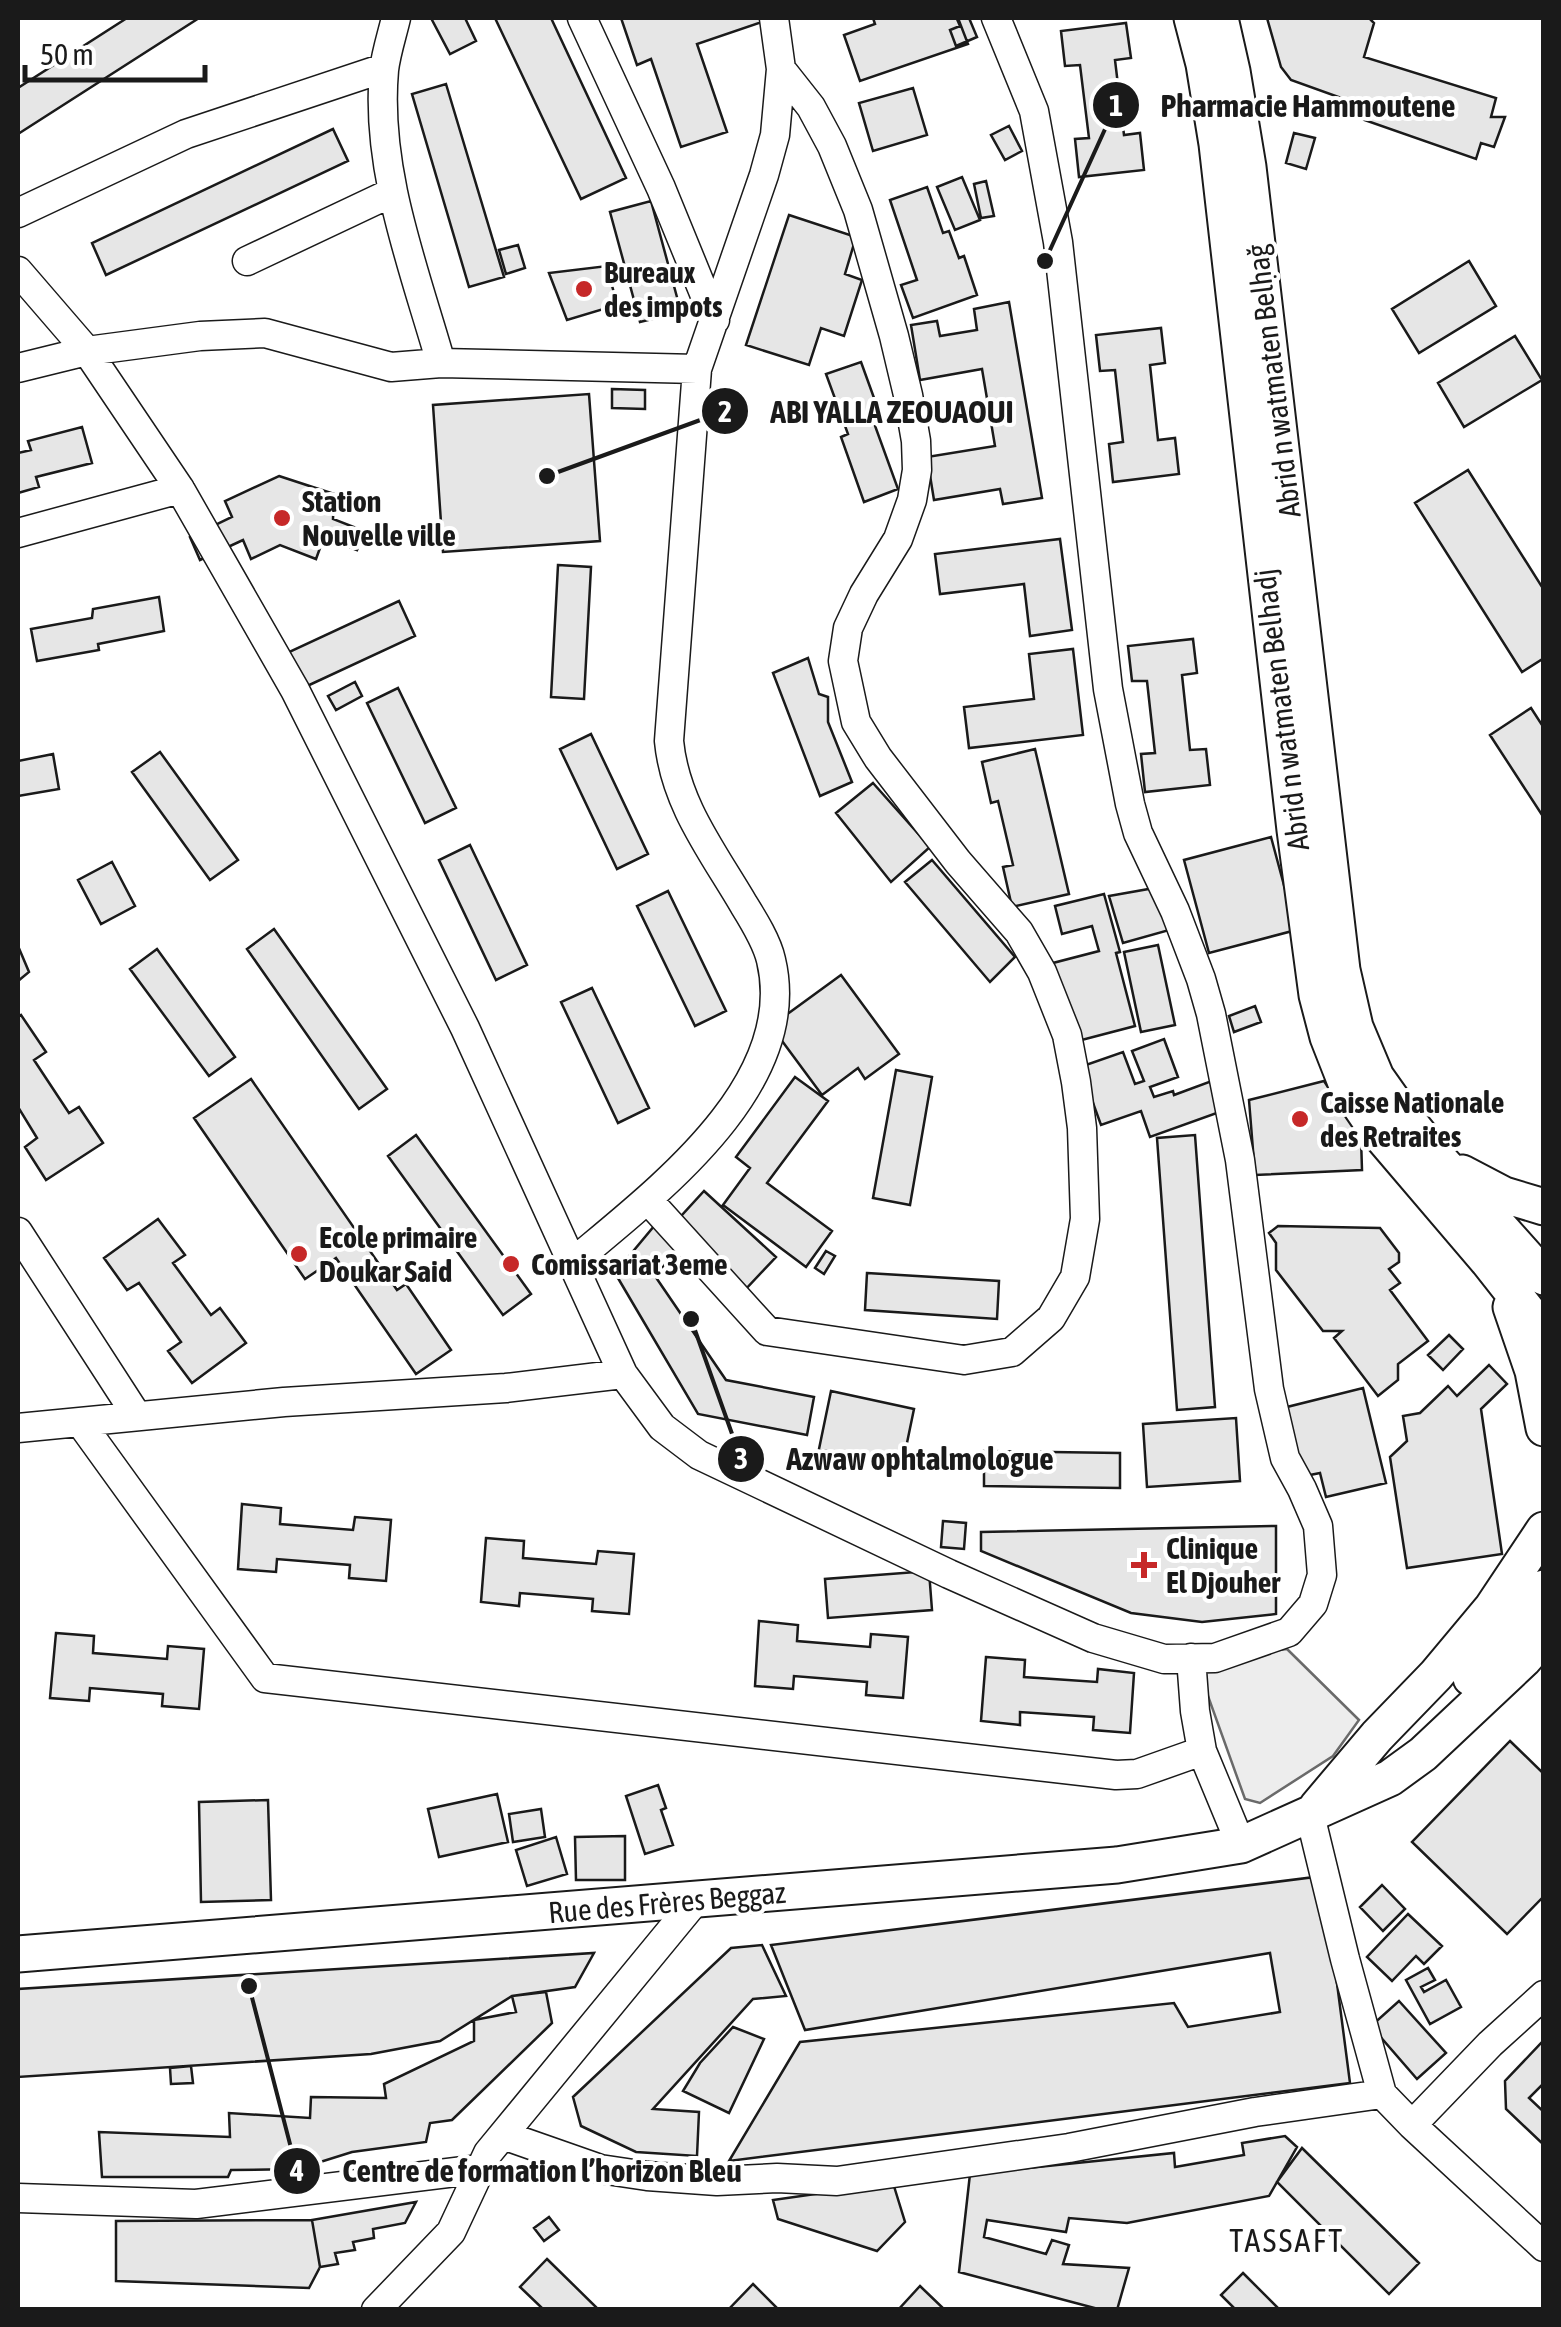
<svg xmlns="http://www.w3.org/2000/svg" width="1561" height="2327" font-family="'Asap Condensed',sans-serif">
<rect width="100%" height="100%" fill="#fff"/>
<path fill="#ededed" stroke="#6a6a6a" stroke-width="2.5" d="M1287 1649 1359 1720 1333 1756 1260 1803 1245 1799 1199 1671 1247 1654Z"/>
<path fill="#e6e6e6" stroke="#1a1a1a" stroke-width="2.5" d="M127 18H199L18 134V88Z
M431 18H465L476 41 450 54Z
M495 18H551L626 178 581 199Z
M621 18H761L762 22 697 44 727 132 681 147 651 59 637 65Z
M873 18H958L968 44 860 81 844 35 875 24Z
M961 18H969L977 37 956 46 950 30 960 26 957 19Z
M1267 18H1369L1374 23 1364 57 1496 98 1491 117H1505L1494 147 1481 143 1476 159 1353 116 1358 104 1291 80 1281 67Z
M1126 23 1131 58 1115 60 1124 135 1140 133 1144 170 1079 177 1075 139 1089 138 1080 65 1065 66 1061 31Z
M446 84 504 277 469 287 412 94Z
M913 88 927 135 873 151 859 103Z
M1009 126 1022 151 1005 160 991 135Z
M333 129 348 161 106 275 92 243Z
M1294 133 1315 138 1306 169 1286 163Z
M962 177 980 220 955 230 937 187Z
M986 181 994 216 981 218 974 184Z
M927 187 943 233 949 231 959 258 964 256 977 295 913 318 901 285 917 280 890 200Z
M651 201 681 312 640 322 610 212Z
M789 215 856 237 845 274 862 280 844 336 821 328 809 365 746 345Z
M518 245 525 268 506 274 499 250Z
M1469 261 1496 306 1419 353 1392 309Z
M607 266 617 305 567 320 549 273Z
M1009 302 1042 498 1003 504 1000 489 934 500 927 457 995 446 982 369 920 380 911 325 937 321 940 336 977 330 974 309Z
M1161 328 1165 363 1150 365 1158 440 1175 438 1179 474 1113 482 1109 444 1123 442 1115 370 1100 371 1096 335Z
M1515 336 1542 380 1464 427 1438 383Z
M861 362 882 420 874 423 898 489 864 502 841 437 848 434 826 374Z
M612 389 645 390V409L612 408Z
M589 394 600 541 443 552 433 405Z
M82 427 92 463 36 477 39 487 18 493V453L31 450 28 441Z
M1468 470 1544 590V658L1522 672 1415 503Z
M279 476 334 494 333 519 364 531 357 550 324 537 316 559 280 545 251 559 243 540 200 560 190 537 232 517 225 501Z
M1060 539 1072 630 1030 636 1024 584 940 594 935 554Z
M558 565 591 567 584 699 551 697Z
M159 597 164 631 98 644 99 650 37 661 31 629 92 618 93 609Z
M399 601 415 636 305 687 289 652Z
M1193 639 1197 673 1182 675 1190 750 1206 749 1210 785 1145 792 1141 754 1155 753 1147 681H1132L1128 646Z
M1073 649 1083 735 969 748 964 707 1034 699 1029 654Z
M808 658 819 694 828 697V722L852 782 820 796 773 673Z
M355 682 362 696 336 710 328 696Z
M398 688 456 808 425 823 367 703Z
M1531 708 1544 728V818L1490 735Z
M591 734 648 854 617 869 560 749Z
M1035 749 1069 894 1012 907 1003 867 1013 865 998 801 991 803 982 762Z
M160 752 238 860 210 880 132 772Z
M53 754 59 789 18 796V761Z
M873 783 930 847 891 882 836 813Z
M1271 837 1296 930 1209 953 1184 860Z
M470 845 527 965 496 980 439 860Z
M932 860 1015 957 990 982 905 882Z
M112 862 135 906 101 924 78 880Z
M1160 887 1173 929 1123 943 1109 896Z
M668 891 726 1011 695 1026 637 906Z
M1104 894 1120 952 1116 953 1135 1026 1074 1042 1053 963 1099 951 1092 926 1062 934 1055 906Z
M274 929 387 1089 359 1109 247 949Z
M1158 945 1175 1025 1141 1032 1124 952Z
M18 946 29 972 18 981Z
M157 949 235 1057 209 1076 130 969Z
M841 975 899 1054 865 1079 858 1068 822 1095 771 1026Z
M592 988 649 1108 618 1123 561 1002Z
M1255 1006 1261 1022 1234 1032 1229 1016Z
M21 1015 46 1052 34 1060 69 1113 79 1107 103 1143 46 1180 25 1147 37 1138 18 1107V1017Z
M1164 1039 1178 1077 1150 1087 1154 1097 1173 1091 1174 1095 1217 1079 1228 1109 1150 1137 1141 1111 1101 1125 1080 1067 1123 1052 1135 1084 1144 1081 1132 1051Z
M896 1070 932 1077 910 1205 873 1198Z
M795 1077 828 1101 767 1183 832 1231 806 1267 723 1205 750 1168 736 1157Z
M251 1079 397 1290 406 1284 451 1350 416 1374 336 1258 305 1279 194 1118Z
M1324 1081 1361 1138 1362 1170 1255 1175 1249 1100Z
M416 1135 531 1294 503 1315 388 1156Z
M1195 1135 1215 1407 1177 1410 1157 1138Z
M704 1191 776 1257 743 1292 672 1226Z
M158 1219 185 1255 173 1263 211 1315 220 1308 246 1343 192 1383 168 1351 181 1342 139 1283 127 1290 104 1258Z
M655 1225 681 1245 655 1276 726 1380 814 1397 807 1435 698 1414 615 1273Z
M1278 1226 1380 1228 1399 1253V1262L1389 1269 1400 1283 1390 1290 1428 1341 1398 1364V1380L1378 1396 1334 1338 1342 1331H1323L1276 1270V1243L1269 1233Z
M826 1251 835 1256 824 1274 815 1268Z
M867 1273 999 1281 997 1319 865 1310Z
M1449 1335 1463 1349 1443 1370 1428 1355Z
M1489 1365 1507 1384 1481 1409 1502 1554 1407 1568 1390 1457 1407 1441 1403 1416 1420 1413 1448 1386 1457 1396Z
M1363 1388 1386 1483 1326 1497 1320 1473 1300 1477 1283 1408Z
M831 1391 914 1409 902 1467 819 1449Z
M1236 1418 1240 1481 1147 1487 1143 1424Z
M984 1451 1120 1453V1488L984 1486Z
M242 1504 281 1508 280 1524 353 1530 355 1517 391 1520 386 1581 349 1578 350 1565 277 1559 276 1572 238 1569Z
M943 1521 966 1523 964 1549 941 1547Z
M1276 1526V1614L1202 1622 1131 1613 981 1551V1532Z
M486 1538 524 1541 523 1558 596 1564 598 1551 634 1554 629 1614 592 1611 593 1599 520 1593 519 1606 481 1602Z
M929 1571 932 1610 828 1618 825 1579Z
M759 1621 798 1625 797 1641 870 1647 871 1634 908 1637 903 1698 866 1695 867 1682 794 1676 793 1689 755 1686Z
M56 1633 94 1636 93 1653 167 1659 168 1646 204 1649 199 1709 162 1706 163 1694 90 1688 89 1701 50 1698Z
M986 1657 1025 1660 1024 1677 1097 1682 1098 1669 1134 1673 1130 1733 1093 1730 1094 1717 1020 1712V1725L981 1721Z
M1510 1741 1544 1774V1896L1507 1934 1412 1842Z
M658 1785 666 1808 661 1810 673 1845 645 1854 626 1796Z
M497 1794 508 1842 439 1857 428 1809Z
M268 1800 271 1900 201 1902 199 1802Z
M541 1809 545 1837 513 1842 509 1814Z
M625 1836V1880H576L575 1837Z
M556 1837 567 1874 527 1886 516 1850Z
M1323 1876 1350 2083 729 2161 800 2042 1174 2003 1188 2027 1280 2012 1270 1953 805 2030 771 1945Z
M1382 1885 1405 1909 1383 1931 1360 1907Z
M1408 1914 1442 1946 1424 1964 1416 1956 1392 1981 1367 1957Z
M762 1945 786 1996 753 1999 653 2109 699 2112 697 2156 636 2152 581 2126 573 2097 731 1948Z
M594 1953 575 1987 512 1996 440 2041 371 2054 18 2077V1989Z
M1428 1968 1435 1980 1421 1987 1424 1992 1446 1980 1461 2007 1430 2024 1406 1980Z
M546 1992 552 2023 452 2120 430 2123 426 2142 352 2152 298 2169 231 2170 228 2177H102L99 2132 230 2137 229 2113 310 2118 311 2097 386 2098 384 2084 474 2041V2020L516 2012 512 1996Z
M1399 2001 1446 2053 1417 2079 1371 2026Z
M733 2027 764 2039 729 2113 683 2091 700 2063Z
M1544 2040V2083L1529 2098 1544 2112V2145L1506 2109 1505 2081Z
M191 2066 193 2083 171 2084 170 2068Z
M1285 2136 1297 2147 1269 2196 1127 2223 1069 2218 1066 2232 987 2220 984 2237 1046 2254 1052 2240 1069 2245 1063 2264 1129 2268 1117 2310H1102L959 2272 970 2174 1174 2153 1175 2167 1244 2155 1242 2143Z
M1302 2148 1419 2263 1389 2294 1277 2182Z
M893 2183 905 2222 877 2251 778 2219 773 2200Z
M416 2202 405 2223 373 2229 374 2238 353 2242 355 2250 335 2253 338 2264 320 2267 312 2220Z
M549 2217 559 2230 544 2241 534 2228Z
M312 2220 320 2267 309 2288 116 2281V2221Z
M547 2259 599 2310H544L520 2287Z
M1243 2273 1280 2310H1236L1221 2295Z
M753 2284 779 2310H728Z
M920 2286 945 2310H898Z"/>
<g fill="none" stroke-linecap="round" stroke-linejoin="round">
<g stroke="#1a1a1a" stroke-width="31">
<path id="minor" d="M396 18C392 35 386 53 384 70 375 170 414 268 441 363
M582 18 661 188 715 320
M18 213 186 134 384 68
M247 261 393 192
M18 271 87 351 180 489 295 690 465 1028 623 1374
M18 368 87 351 200 336 265 333 391 367 441 363 697 369
M18 533 180 489
M648 1200 767 1331 964 1360 1012 1352 1051 1318 1075 1277 1085 1219 1082 1128 1076 1082 1067 1035 1042 972 1019 932 958 862 878 758 856 722 843 661 848 628 864 594 898 539 912 500 917 470 916 441 908 395 894 336 858 210 832 146 811 107 781 69
M18 1232 137 1416
M572 1263C655 1193 801 1085 771 960 767 942 754 921 744 905 713 852 675 804 669 741L697 369 764 175 775 135 781 69 774 18
M80 1422 265 1678 1116 1775 1137 1774 1202 1751
M18 1428 284 1402 506 1388 623 1374 662 1427 699 1455 949 1574 1093 1638 1164 1659 1215 1658 1289 1632 1313 1604 1322 1575 1318 1526 1302 1489 1285 1458 1269 1389 1240 1160 1211 1014 1201 979 1175 911 1138 833 1130 804 1108 689 1058 242 1034 111 996 18
M1191 1658 1195 1711 1202 1751 1241 1845
M1310 1815 1345 1959 1382 2094 1412 2125 1544 2247
M1412 2125 1490 2044 1544 1995
M503 2135 600 2169 647 2176 717 2181 777 2178 837 2181 1069 2148 1255 2112 1382 2094
M18 2198 196 2204 480 2169
M376 2310 451 2232 488 2153 696 1900"/>
</g>
<g stroke="#1a1a1a" stroke-width="39">
<path id="major" d="M1192 18 1204 64 1217 144 1295 830 1317 995 1328 1037 1348 1088 1378 1132 1488 1261 1544 1332
M1220 18 1232 71 1248 167 1342 970 1355 1027 1376 1077 1400 1111 1437 1157 1544 1277
M1462 1173 1504 1195 1544 1207
M1511 1307 1533 1371 1544 1428
M1471 1678 1503 1646 1544 1588
M1317 1807 1377 1736 1436 1675 1492 1608 1544 1530
M18 1954 1117 1865 1241 1845 1390 1778 1423 1754 1524 1659 1544 1636"/>
</g>
<use href="#minor" stroke="#fff" stroke-width="28"/>
<use href="#major" stroke="#fff" stroke-width="35"/>
</g>
<g fill="#c62828" stroke="#fff" stroke-width="4">
<circle cx="584" cy="289" r="10"/>
<circle cx="282" cy="518" r="10"/>
<circle cx="1300" cy="1119" r="10"/>
<circle cx="299" cy="1254" r="10"/>
<circle cx="511" cy="1264" r="10"/>
<path d="M1139 1550h10v10h10v10h-10v10h-10v-10h-10v-10h10z"/>
</g>
<g text-anchor="middle" dominant-baseline="central" stroke-width="8" stroke-linejoin="round" paint-order="stroke">
<g font-size="30" font-weight="bold" fill="#1a1a1a" stroke="#fff" text-anchor="start">
<text x="604" y="272">Bureaux<tspan x="604" dy="34">des impots</tspan></text>
<text x="302" y="501">Station<tspan x="302" dy="34">Nouvelle ville</tspan></text>
<text x="1320" y="1102">Caisse Nationale<tspan x="1320" dy="34">des Retraites</tspan></text>
<text x="319" y="1237">Ecole primaire<tspan x="319" dy="34">Doukar Said</tspan></text>
<text x="531" y="1264">Comissariat 3eme</text>
<text x="1166" y="1548">Clinique<tspan x="1166" dy="34">El Djouher</tspan></text>
</g>
<g font-size="30" fill="#1a1a1a" stroke="#fff">
<text transform="translate(1273 381) rotate(-97)">Abrid n watmaten Belḥaǧ</text>
<text transform="translate(1281 710) rotate(-97)">Abrid n watmaten Belhadj</text>
<text transform="translate(667 1902) rotate(-5)">Rue des Frères Beggaz</text>
</g>
<g font-size="32" letter-spacing="2.5" fill="#1a1a1a" stroke="#fff">
<text x="1287" y="2240">TASSAFT</text>
</g>
</g>
<path fill="none" stroke="#1a1a1a" stroke-width="4" d="M1045 261L1116 105M547 476L725 411M691 1319L741 1459M249 1986L297 2171"/>
<g fill="#1a1a1a" stroke="#fff" stroke-width="4">
<circle cx="1045" cy="261" r="10"/>
<circle cx="547" cy="476" r="10"/>
<circle cx="691" cy="1319" r="10"/>
<circle cx="249" cy="1986" r="10"/>
<circle cx="1116" cy="105" r="25"/>
<circle cx="725" cy="411" r="25"/>
<circle cx="741" cy="1459" r="25"/>
<circle cx="297" cy="2171" r="25"/>
</g>
<g font-size="30" text-anchor="middle" font-weight="bold" fill="#fff">
<text x="1116" y="116">1</text>
<text x="725" y="422">2</text>
<text x="741" y="1469">3</text>
<text x="297" y="2181">4</text>
</g>
<g font-size="32" text-anchor="middle" font-weight="bold" fill="#1a1a1a" stroke="#fff" stroke-width="8" stroke-linejoin="round" paint-order="stroke">
<text x="1308" y="117">Pharmacie Hammoutene</text>
<text x="892" y="423">ABI YALLA ZEOUAOUI</text>
<text x="920" y="1470">Azwaw ophtalmologue</text>
<text x="542" y="2182">Centre de formation l’horizon Bleu</text>
</g>
<rect width="1561" height="2327" fill="none" stroke="#1a1a1a" stroke-width="40"/>
<path d="M25 65v15h180v-15" fill="none" stroke="#1a1a1a" stroke-width="5"/>
<text x="40" y="65" font-size="30" fill="#1a1a1a" stroke="#ffffff" stroke-width="8" paint-order="stroke">50 m</text>
</svg>
